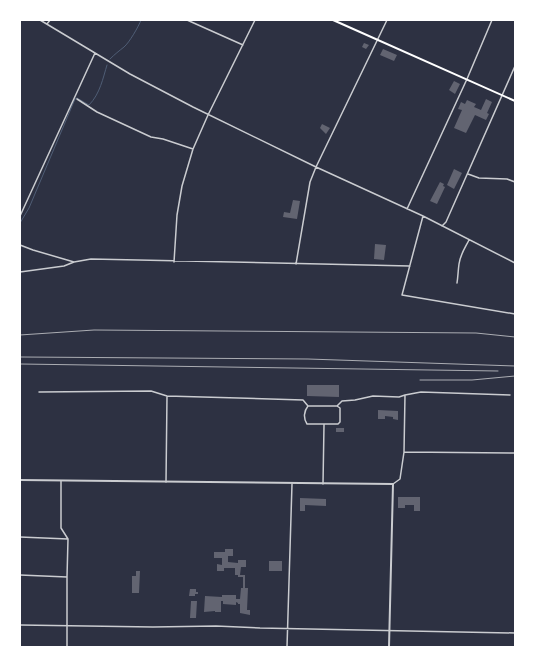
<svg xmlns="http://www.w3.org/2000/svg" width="535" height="667" font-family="'Noto Sans',sans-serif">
<rect width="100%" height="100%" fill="#2d3142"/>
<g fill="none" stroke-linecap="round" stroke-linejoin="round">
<path stroke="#4f5d75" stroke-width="1" d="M110 59C115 54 119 51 124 47 129 43 139 26 141 20
M20 223 29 208 75 99 77 98 89 105C100 94 103 78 107 65"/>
</g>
<path fill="#626471" d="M364 43 369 45 366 49 362 47Z
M383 49 397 55 394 61 380 55Z
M454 81 460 84 455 94 449 90Z
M486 99 492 102 487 113 489 114 486 120 475 115 466 133 454 128 462 110 458 109 461 102 465 104 467 100 476 104 474 107 481 110Z
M322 124 330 128 326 134 320 128Z
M454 169 462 173 454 189 447 185Z
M440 182 444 184 443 186 445 187 437 204 430 201Z
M293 200 300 201 297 219 283 217 284 212 290 213Z
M375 244 386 245 384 260 374 259Z
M307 385H339V397L307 396Z
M378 410 398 411V420L393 419V417L385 416V419H378Z
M336 428H344V432H336Z
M398 497H420V511H414V505H405V508H398Z
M300 498 326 499V506L305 505V511H300Z
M225 549H233V556H228V562L238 563V560H246V567H241L240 575H245V588H248L247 610H250V615L240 613V604H238V603L236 602V605L223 604V601H221V612H215V611L204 612 205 596 222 597V595H236V599H240L241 588H243V577H238V575H235V568H224V571H217V564L222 565V558H214V552H225Z
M269 561H282V571H269Z
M136 571H140L139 593H132V576H136Z
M190 589H196V592H198V594H195V596H189Z
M191 601H197L196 618H190Z"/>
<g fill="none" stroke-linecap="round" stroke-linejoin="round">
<path stroke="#caccd0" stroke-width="1.5" d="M40 20 130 74 193 107 316 167 423 216 515 263
M187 20 243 45
M47 24 50 20
M77 99 97 112 151 137 163 139 193 149
M468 174 479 178 507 179 515 182
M407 209 467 79 492 20
M20 216 95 53
M423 216 402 295 515 314
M442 226 446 222 515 66
M20 245 33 250 74 262
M174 262 177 215 182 186 193 149 208 115 255 20
M296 264 310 182 316 167 387 20
M20 272 64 266 74 262 91 259 410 266
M457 283C458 277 458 271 459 264 460 255 465 248 469 240
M39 392 151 391 167 396 303 400 308 406H337L342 401 355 400 373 396 399 397 405 395 404 452 515 453
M405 395 421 392 510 395
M308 406C304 411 303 418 307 424H338L340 422V408L337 406
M166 482 167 396
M323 484 324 425
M393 484 400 479 404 452
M20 537 68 539
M20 575 67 577 68 539 61 528V481
M20 625 153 627 216 626 260 628 515 633
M67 647V577
M287 647 292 484"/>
<path stroke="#caccd0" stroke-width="2" d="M20 480 393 484 389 647"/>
<path stroke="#fff" stroke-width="2" d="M333 20 515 101"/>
<path stroke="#abadb3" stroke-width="1" d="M20 335 94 330 476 333 515 337
M20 357 308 359 515 366
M20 364 498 371
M420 380H472L515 376"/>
</g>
<rect width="535" height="667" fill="none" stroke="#ffffff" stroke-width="42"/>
</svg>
